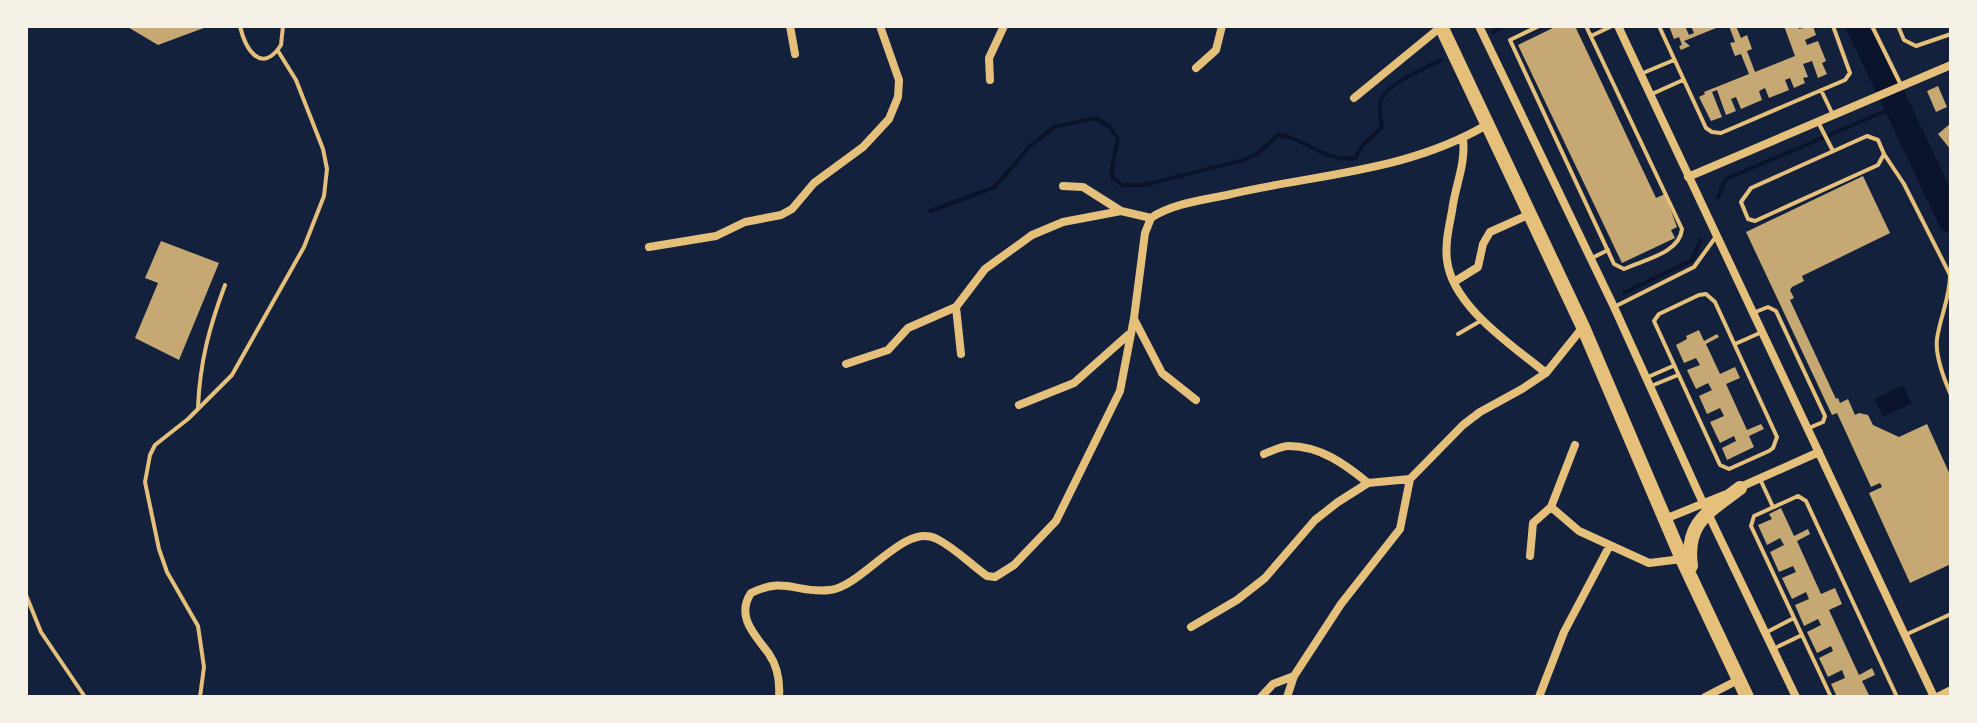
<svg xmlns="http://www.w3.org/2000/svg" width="1977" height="723" font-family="'Varela Round',sans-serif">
<rect width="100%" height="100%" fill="#14213d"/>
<path fill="#0b132b" d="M1903 385 1912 403 1883 417 1875 399Z"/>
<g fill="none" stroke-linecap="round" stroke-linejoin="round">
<path stroke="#0b132b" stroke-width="4" d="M1493 32 1506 26
M1718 197 1726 179 1897 106
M930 211 995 187 1030 146 1054 127 1096 118 1110 127 1118 139 1111 172 1113 178 1122 185H1144L1243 160 1257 154 1278 135C1303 137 1329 164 1355 158L1363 145 1382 127C1381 118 1378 109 1381 100 1388 83 1425 68 1441 60
M1624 293 1692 260 1701 240"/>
<path stroke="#0b132b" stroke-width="26" d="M1859 26 1951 220"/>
</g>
<path fill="#c6a872" d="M126 26H209L158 45Z
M1557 26H1575L1656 198 1665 194 1677 227 1671 230 1675 238 1622 263 1518 45Z
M1669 26H1685L1689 35 1694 33 1691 26H1721L1684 41 1690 46 1681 50 1679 46 1682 45 1679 37 1674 39Z
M1729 26H1736L1741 38 1747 35 1752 49 1747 51 1755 72 1795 56 1784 26H1798L1799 29 1813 26 1816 35 1805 40 1807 45 1818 41 1826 61 1822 63 1827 74 1818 78 1812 61 1803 64 1808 77 1803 78 1805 83 1794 88 1790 78 1785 80 1789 90 1769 98 1765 88 1759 91 1762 100 1741 109 1736 97 1731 99 1736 111 1726 115 1717 90 1712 92 1722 117 1711 121 1699 97 1705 94 1704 92 1749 74 1741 54 1735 56 1730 43 1735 42Z
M1938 86 1947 107 1936 112 1927 91Z
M1951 123V150L1938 134Z
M1863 176 1890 233 1802 276 1804 281 1792 287 1790 290 1794 298 1790 300 1836 399 1838 398 1840 403 1848 399 1855 415 1859 413 1868 415 1873 425 1899 437 1927 424 1951 477V564L1910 583 1869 493 1882 487 1880 483 1871 487 1837 413 1832 415 1746 232Z
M161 241 219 263 179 360 135 338 158 283 145 278Z
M1699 330 1704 341 1717 334 1719 337 1706 344 1720 374 1735 367 1740 378 1726 384 1747 430 1761 424 1764 429 1749 436 1754 447 1727 460 1722 448 1736 441 1734 436 1720 443 1710 422 1724 416 1720 408 1707 414 1699 396 1712 390 1708 383 1696 389 1687 370 1700 365 1696 358 1684 363 1676 345 1687 339 1686 336Z
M1781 508 1794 536 1808 529 1810 534 1797 541 1821 594 1835 588 1842 604 1829 610 1859 675 1872 668 1875 675 1862 681 1870 697H1854L1853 695 1837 697 1831 684 1845 678 1842 670 1828 677 1819 658 1833 651 1831 646 1817 653 1807 632 1821 625 1818 619 1804 626 1795 605 1809 599 1806 592 1792 599 1782 578 1796 572 1793 566 1779 572 1770 552 1784 545 1780 538 1767 545 1758 525 1772 519 1769 514Z"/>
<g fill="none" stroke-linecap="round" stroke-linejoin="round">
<path stroke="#e5c07b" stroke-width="4" d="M240 26C245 48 261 76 281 45L283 26
M1539 26 1510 40 1614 264 1624 269C1643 260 1680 253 1682 229L1586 26
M1659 26 1706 128 1712 132 1721 133 1845 80 1850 73 1833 26
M1872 26 1901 85
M1898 26 1904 40 1916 46 1951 34
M1591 36 1612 26
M1643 73 1674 60
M1821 90 1833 115
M1652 94 1683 80
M1818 122 1833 151
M1867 136 1878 140 1884 154 1878 165 1755 221 1748 219 1741 202 1751 188Z
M1884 154 1904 184 1950 275C1950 298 1940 317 1937 339 1935 355 1944 379 1951 395
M1592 258 1608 250
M1706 294 1715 302 1777 437 1773 448 1769 451 1729 469 1720 465 1654 321 1659 314 1699 295Z
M1616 306 1694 267 1715 238
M1753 313 1768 307 1776 311 1825 416 1823 422 1809 428
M1458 334 1482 320
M1735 344 1762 332
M1648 377 1673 366
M1651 386 1678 375
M198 407C200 362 209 328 225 285
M1760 479 1773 507
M26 595 41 632 85 697
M1767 632 1794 618
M1905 635 1951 614
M1773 649 1802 635
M200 697 204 667 198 626 167 572 159 549 145 482 150 455 155 445 188 419 232 375 304 247 324 196 327 169 323 149 296 80 278 51
M1831 697 1751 526 1754 516 1798 496 1806 501 1897 697"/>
<path stroke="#e5c07b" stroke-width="8" d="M790 26 795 54
M1479 26 1614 307 1703 503 1796 697
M1618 26 1934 697
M1196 68 1216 50 1222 26
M990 80 989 58 1004 26
M1354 98 1442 26
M1463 139C1466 164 1455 186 1452 211 1449 227 1445 243 1447 260 1452 306 1512 345 1546 373
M1688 177 1951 65
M1063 186 1083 187 1121 211 1151 218
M649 247 716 236 745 222 781 215 792 209 814 183 863 147 889 119 898 97 899 80 880 26
M1454 282 1478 267 1483 244 1490 232 1530 214
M956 307 961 354
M1134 319 1162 373 1196 400
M846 364 888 350 908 328 956 307 985 269 1032 235 1063 222 1121 211
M1019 405 1074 383 1128 335
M1575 445 1551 507 1579 531 1649 563 1682 559
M1264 454C1272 451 1281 446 1289 446 1320 446 1345 464 1368 483
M1736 489 1819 452
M1665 519 1724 495
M1530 556 1533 523 1551 507
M1191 627 1237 600 1265 578 1315 520 1338 502 1368 483 1410 479 1463 425 1480 412 1522 389 1546 373 1583 327
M779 697C780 682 778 667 769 654 756 636 735 617 751 593 785 576 797 594 830 590 862 587 905 521 937 539 955 548 970 564 987 576L995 577 1014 565 1056 521 1120 391 1134 318 1145 233 1151 218C1171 204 1203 200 1227 195 1315 174 1408 172 1488 124
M1261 697 1273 684 1294 676
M1287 697 1294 676 1341 604 1400 529 1410 479
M1539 697 1564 632 1610 545
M1705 697 1738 680
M1937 697 1951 690"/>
<path stroke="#e5c07b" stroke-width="14" d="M1441 26 1583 327 1682 559 1747 697
M1691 566C1685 522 1709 512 1740 488"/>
</g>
<rect width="1977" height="723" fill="none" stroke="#f6f1e7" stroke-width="56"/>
</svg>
